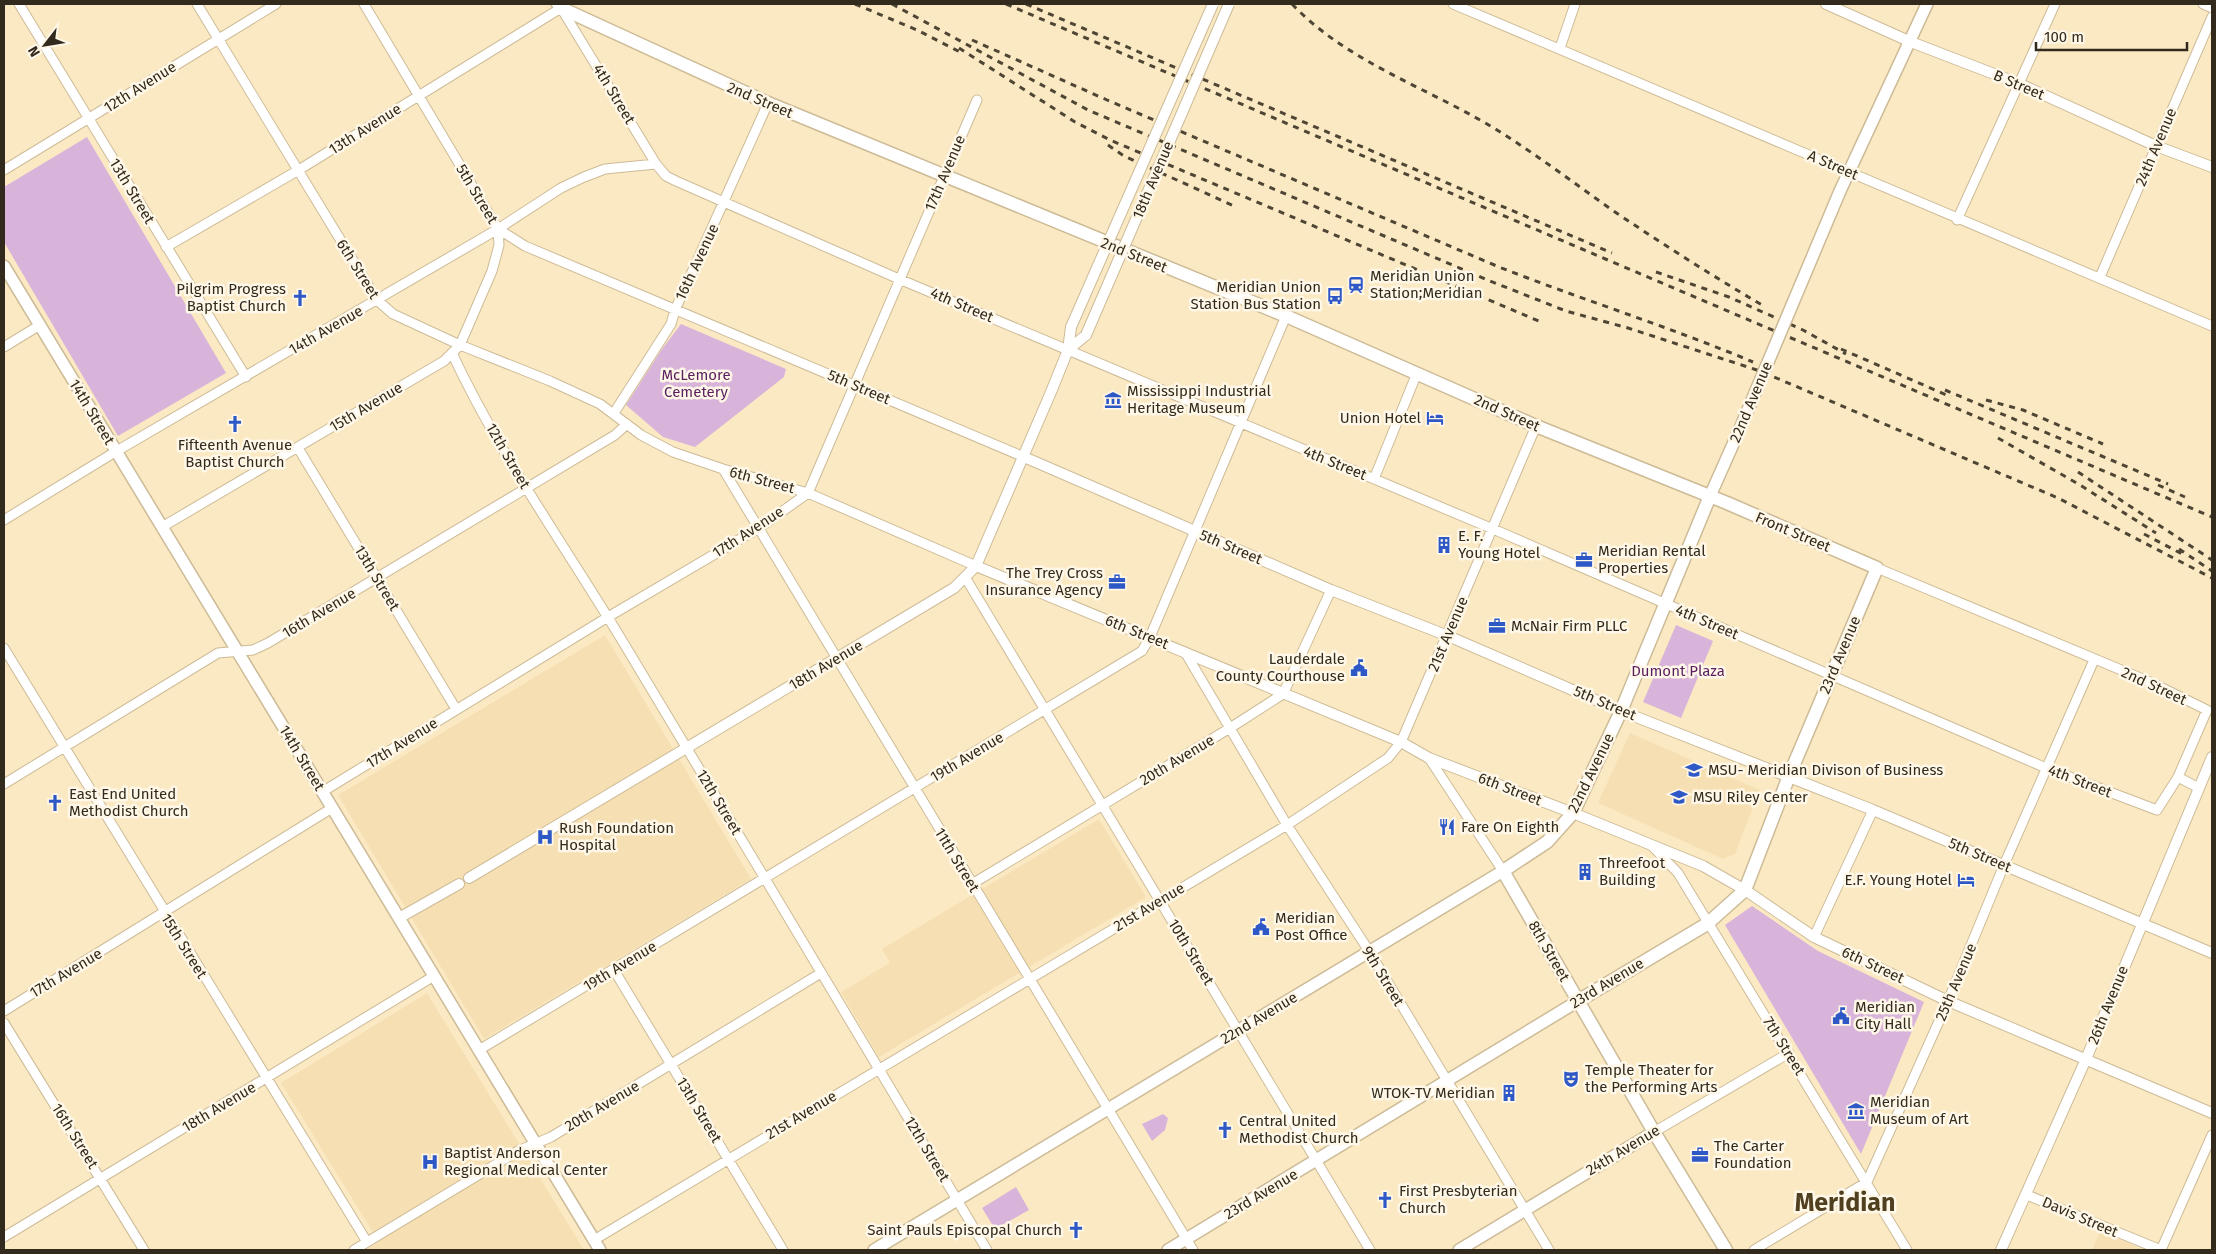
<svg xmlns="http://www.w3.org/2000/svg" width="2216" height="1254" font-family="'Fira Sans',sans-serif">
<rect width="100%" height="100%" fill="#fbe9c3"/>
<path fill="#f6e0b3" d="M605 635 751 879 484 1039 338 795Z
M1630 733 1760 790 1735 854 1723 859 1598 803Z
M1099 819 1146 897 879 1057 841 992 890 963 882 949Z
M427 993 584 1250H366L379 1242 281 1083Z
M2100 1231 2144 1250H2092Z"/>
<path fill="#d9b4da" d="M87 137 226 373 118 436 4 242V187Z
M681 324 786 369 784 377 695 447 663 437 626 405 662 349Z
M1676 625 1713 641 1681 718 1643 702Z
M1752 906 1818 951 1924 1002 1861 1154 1725 925Z
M1163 1114 1168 1118 1165 1130 1152 1141 1142 1124Z
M1016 1187 1029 1210 995 1229 982 1208Z"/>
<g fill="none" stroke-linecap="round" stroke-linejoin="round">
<g stroke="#cdbb97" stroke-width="11">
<path id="minor" d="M19 4 246 377
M197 4 377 300 393 314 460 345 550 381 600 404 641 435 673 452 723 469 808 493 976 566
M364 4 498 229 525 246 1024 457
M1453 4 2212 326
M2203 4 2212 8
M1560 48 1575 4
M4 170 276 4
M1957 220 2055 4
M166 247 297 171 561 8 656 164 666 176 676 181 899 279 1493 529 2046 768 2157 810 2178 777 2207 710 2150 682 1877 568
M2100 277 2212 17
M4 347 40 325
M452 353C499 454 565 546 623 642 744 845 867 1046 987 1250
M614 413 671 324 675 310 768 103
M298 448 456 709
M723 469 1193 1250
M1374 479 1417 373
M4 520 115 452 498 229 561 188 584 177 605 169 656 164
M162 527 444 361 460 345 492 271 499 245 498 229
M965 577 1370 1250
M4 648 367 1242
M1185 652 1287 825 1369 951 1549 1250
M1429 758 1503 871
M2178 777 2199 788
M4 784 218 653 253 650 268 643 615 435 627 424
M322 792 608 617 759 528 808 493 977 100
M1653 847 1678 873 1907 1250
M972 884 1230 728 1283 694 1331 590
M1814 937 1873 810
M614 970 783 1250
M4 1011 332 808
M4 1023 144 1250
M479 1050 1142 651 1150 637 1286 316
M1654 1132 1789 1053
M2027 1195 2161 1250
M4 1237 434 976
M594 1240 1287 825 1388 758 1401 742 1536 426
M354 1250 518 1151 551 1137 821 973
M1754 1250 1867 1182 1948 1001 2004 865 2094 660
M2161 1250 2212 1135"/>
</g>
<g stroke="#cdbb97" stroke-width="12">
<path id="tertiary" d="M1826 4 1911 42 2020 84 2156 146 2212 167
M1068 350 1086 335
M1024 457 1331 590 1448 636 1621 711 1873 810 2212 953
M976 566 1401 742 1429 758 1573 813 1703 866 1745 890 1814 937 1948 1001 2212 1113
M469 878 954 588 976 566 1051 392 1068 350 1071 327
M399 918 459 884
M2001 1250 2086 1059 2212 757"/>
</g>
<g stroke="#cdbb97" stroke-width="14">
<path id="secondary" d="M1840 191 1927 4
M4 266 600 1250
M1710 496 1742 424
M874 1250 1503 871
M1168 1250 1578 1001
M1459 1250 1654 1132"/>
</g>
<g stroke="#cdbb97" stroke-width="15">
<path id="primary" d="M558 4 561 8 768 103 1286 316 1536 426 1727 503 1877 568 1789 776 1745 890 1707 924 1578 1001
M1710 496 1621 711 1573 813 1547 842 1503 871 1654 1132 1726 1250"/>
</g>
<use href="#minor" stroke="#fff" stroke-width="9"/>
<use href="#tertiary" stroke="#fff" stroke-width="10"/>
<use href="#secondary" stroke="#fff" stroke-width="11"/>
<use href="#primary" stroke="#fff" stroke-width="12"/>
<path stroke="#4e4534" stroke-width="3" stroke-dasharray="6 6" stroke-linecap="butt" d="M855 4 917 30 964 54
M892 4 1088 110 1490 281 1566 311 1628 328 1760 371 2058 498 2212 578
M1006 4 2212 517
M1026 4 1612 253
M1292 4C1348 63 1429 88 1497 130 1537 155 1574 183 1612 210 1661 243 1711 275 1762 305
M972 40 1107 100 1499 267C1583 300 1670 327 1753 362
M959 48 1075 122 1110 140 1541 322
M1108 145 1124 156 1234 206
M1656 272 1729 297 1803 330 1846 354
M1841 349 1951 397
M1945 390 2168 484
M1986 400 2023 410 2103 444
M1998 438 2080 485 2156 533
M2078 472 2212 560
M2158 485 2185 497
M2144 534 2184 555
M2179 549 2212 571"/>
<g stroke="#cdbb97" stroke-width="12" stroke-linecap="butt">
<path id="tertiary-bridge" d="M1071 327 1213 4
M1086 335 1229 4"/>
</g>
<g stroke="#cdbb97" stroke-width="14" stroke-linecap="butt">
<path id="secondary-bridge" d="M1742 424 1840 191"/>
</g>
<use href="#tertiary-bridge" stroke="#fff" stroke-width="10"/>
<use href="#secondary-bridge" stroke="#fff" stroke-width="11"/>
</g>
<defs>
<g id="station-bare" transform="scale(1.35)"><path d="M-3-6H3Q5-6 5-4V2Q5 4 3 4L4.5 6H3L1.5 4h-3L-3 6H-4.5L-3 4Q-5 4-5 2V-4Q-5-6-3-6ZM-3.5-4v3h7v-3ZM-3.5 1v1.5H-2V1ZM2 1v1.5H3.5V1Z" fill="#2f58c7" stroke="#fff7e8" stroke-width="2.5" paint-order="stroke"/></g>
<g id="bus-bare" transform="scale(1.35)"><path d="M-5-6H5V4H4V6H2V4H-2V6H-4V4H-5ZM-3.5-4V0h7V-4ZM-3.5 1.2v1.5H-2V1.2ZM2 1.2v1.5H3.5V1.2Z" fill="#2f58c7" stroke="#fff7e8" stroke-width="2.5" paint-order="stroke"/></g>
<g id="church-bare" transform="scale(1.35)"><path d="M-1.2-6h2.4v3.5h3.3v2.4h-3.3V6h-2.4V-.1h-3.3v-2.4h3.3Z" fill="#2f58c7" stroke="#fff7e8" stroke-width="2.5" paint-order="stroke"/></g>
<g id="museum-bare" transform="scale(1.35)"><path d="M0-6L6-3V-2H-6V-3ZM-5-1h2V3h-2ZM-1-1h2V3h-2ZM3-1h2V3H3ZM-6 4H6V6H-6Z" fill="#2f58c7" stroke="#fff7e8" stroke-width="2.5" paint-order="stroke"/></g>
<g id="hotel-bare" transform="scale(1.35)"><path d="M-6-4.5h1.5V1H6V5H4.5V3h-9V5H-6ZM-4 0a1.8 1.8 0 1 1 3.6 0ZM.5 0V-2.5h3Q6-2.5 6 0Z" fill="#2f58c7" stroke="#fff7e8" stroke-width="2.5" paint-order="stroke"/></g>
<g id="building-bare" transform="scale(1.35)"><path d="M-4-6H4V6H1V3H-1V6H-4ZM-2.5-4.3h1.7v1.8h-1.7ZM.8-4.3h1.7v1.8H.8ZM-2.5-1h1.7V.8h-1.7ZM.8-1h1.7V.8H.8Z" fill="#2f58c7" stroke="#fff7e8" stroke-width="2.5" paint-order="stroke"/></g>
<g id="office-bare" transform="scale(1.35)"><path d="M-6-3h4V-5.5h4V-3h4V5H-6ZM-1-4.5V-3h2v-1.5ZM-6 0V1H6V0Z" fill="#2f58c7" stroke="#fff7e8" stroke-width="2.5" paint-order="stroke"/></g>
<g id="civic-bare" transform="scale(1.35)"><path d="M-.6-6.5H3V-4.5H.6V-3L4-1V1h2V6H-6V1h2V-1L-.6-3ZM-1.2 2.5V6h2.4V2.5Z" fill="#2f58c7" stroke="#fff7e8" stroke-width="2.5" paint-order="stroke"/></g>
<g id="university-bare" transform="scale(1.35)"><path d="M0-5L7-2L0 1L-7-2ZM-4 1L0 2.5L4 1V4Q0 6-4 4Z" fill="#2f58c7" stroke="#fff7e8" stroke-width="2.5" paint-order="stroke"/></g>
<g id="restaurant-bare" transform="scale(1.35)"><path d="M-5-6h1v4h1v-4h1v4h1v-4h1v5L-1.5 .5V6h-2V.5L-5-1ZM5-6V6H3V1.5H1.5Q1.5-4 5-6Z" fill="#2f58c7" stroke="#fff7e8" stroke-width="2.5" paint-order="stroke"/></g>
<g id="hospital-bare" transform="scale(1.35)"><path d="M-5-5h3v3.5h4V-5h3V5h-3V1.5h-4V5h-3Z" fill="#2f58c7" stroke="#fff7e8" stroke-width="2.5" paint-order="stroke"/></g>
<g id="theatre-bare" transform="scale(1.35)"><path d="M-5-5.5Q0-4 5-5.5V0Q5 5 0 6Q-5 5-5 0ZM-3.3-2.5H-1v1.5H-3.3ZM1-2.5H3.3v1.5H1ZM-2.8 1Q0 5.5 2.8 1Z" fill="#2f58c7" stroke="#fff7e8" stroke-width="2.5" paint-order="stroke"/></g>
</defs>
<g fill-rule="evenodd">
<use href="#station-bare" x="1356" y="285"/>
<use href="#bus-bare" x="1335" y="296"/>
<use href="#church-bare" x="300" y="298"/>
<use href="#museum-bare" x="1113" y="400"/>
<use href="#hotel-bare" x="1435" y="418"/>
<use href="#church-bare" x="235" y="424"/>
<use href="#building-bare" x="1444" y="545"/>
<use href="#office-bare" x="1584" y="560"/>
<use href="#office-bare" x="1117" y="582"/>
<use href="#office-bare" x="1497" y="626"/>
<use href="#civic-bare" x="1359" y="668"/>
<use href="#university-bare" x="1694" y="770"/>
<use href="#university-bare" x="1679" y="797"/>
<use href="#church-bare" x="55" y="803"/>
<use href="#restaurant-bare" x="1447" y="827"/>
<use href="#hospital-bare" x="545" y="837"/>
<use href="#building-bare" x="1585" y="872"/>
<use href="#hotel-bare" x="1966" y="880"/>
<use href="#civic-bare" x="1261" y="927"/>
<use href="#civic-bare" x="1841" y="1016"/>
<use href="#theatre-bare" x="1571" y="1079"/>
<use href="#building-bare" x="1509" y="1093"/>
<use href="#museum-bare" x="1856" y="1111"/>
<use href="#church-bare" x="1225" y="1130"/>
<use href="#office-bare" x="1700" y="1155"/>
<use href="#hospital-bare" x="430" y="1162"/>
<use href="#church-bare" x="1385" y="1200"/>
<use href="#church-bare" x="1076" y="1230"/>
</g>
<g text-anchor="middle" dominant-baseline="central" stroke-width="5" stroke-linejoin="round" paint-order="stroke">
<g font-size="15" fill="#322b1d" stroke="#fff7e8">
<text transform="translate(2019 85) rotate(23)">B Street</text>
<text transform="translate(140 87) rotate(-32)">12th Avenue</text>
<text transform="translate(614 94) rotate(59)">4th Street</text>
<text transform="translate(760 100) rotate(23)">2nd Street</text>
<text transform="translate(365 129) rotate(-32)">13th Avenue</text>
<text transform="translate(2156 147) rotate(-67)">24th Avenue</text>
<text transform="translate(1833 165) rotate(23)">A Street</text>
<text transform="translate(945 173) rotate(-67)">17th Avenue</text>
<text transform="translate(1153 180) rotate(-67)">18th Avenue</text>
<text transform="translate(132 191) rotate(59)">13th Street</text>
<text transform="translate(477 194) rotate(59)">5th Street</text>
<text transform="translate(1134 255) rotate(22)">2nd Street</text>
<text transform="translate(697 262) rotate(-65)">16th Avenue</text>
<text transform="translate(358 269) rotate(58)">6th Street</text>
<text transform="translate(962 305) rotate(23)">4th Street</text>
<text transform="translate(326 330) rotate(-30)">14th Avenue</text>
<text transform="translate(859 387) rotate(23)">5th Street</text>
<text transform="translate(1751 402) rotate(-67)">22nd Avenue</text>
<text transform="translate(366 407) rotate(-31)">15th Avenue</text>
<text transform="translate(92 412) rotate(59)">14th Street</text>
<text transform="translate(1507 413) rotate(24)">2nd Street</text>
<text transform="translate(508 456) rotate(60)">12th Street</text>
<text transform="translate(1335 463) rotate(22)">4th Street</text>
<text transform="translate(762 480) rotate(15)">6th Street</text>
<text transform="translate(748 532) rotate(-33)">17th Avenue</text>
<text transform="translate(1793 532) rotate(23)">Front Street</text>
<text transform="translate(1231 547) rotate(23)">5th Street</text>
<text transform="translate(377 578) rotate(59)">13th Street</text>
<text transform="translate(319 613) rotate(-31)">16th Avenue</text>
<text transform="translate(1707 622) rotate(23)">4th Street</text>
<text transform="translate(1137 632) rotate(22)">6th Street</text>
<text transform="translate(1448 634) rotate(-67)">21st Avenue</text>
<text transform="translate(1840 655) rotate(-67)">23rd Avenue</text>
<text transform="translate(826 665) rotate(-31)">18th Avenue</text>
<text transform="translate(2154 686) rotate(25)">2nd Street</text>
<text transform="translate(1605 703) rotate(23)">5th Street</text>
<text transform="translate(402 743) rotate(-32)">17th Avenue</text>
<text transform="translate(967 757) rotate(-31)">19th Avenue</text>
<text transform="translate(302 758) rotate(59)">14th Street</text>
<text transform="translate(1177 760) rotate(-31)">20th Avenue</text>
<text transform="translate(1591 773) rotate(-64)">22nd Avenue</text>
<text transform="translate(2080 781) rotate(21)">4th Street</text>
<text transform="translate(1510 789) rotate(21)">6th Street</text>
<text transform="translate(719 802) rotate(59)">12th Street</text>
<text transform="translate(1980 855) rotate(23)">5th Street</text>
<text transform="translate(957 860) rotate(59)">11th Street</text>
<text transform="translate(1149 907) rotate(-31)">21st Avenue</text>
<text transform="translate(184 946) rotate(58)">15th Street</text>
<text transform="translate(1549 951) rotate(60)">8th Street</text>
<text transform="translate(1191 952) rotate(59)">10th Street</text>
<text transform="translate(1873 965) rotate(25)">6th Street</text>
<text transform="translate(620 966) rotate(-31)">19th Avenue</text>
<text transform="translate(66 973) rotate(-31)">17th Avenue</text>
<text transform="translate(1383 976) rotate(59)">9th Street</text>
<text transform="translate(1956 982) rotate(-67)">25th Avenue</text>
<text transform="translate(1607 983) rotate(-31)">23rd Avenue</text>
<text transform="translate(2108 1005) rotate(-68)">26th Avenue</text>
<text transform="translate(1259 1018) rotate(-31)">22nd Avenue</text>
<text transform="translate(1784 1046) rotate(58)">7th Street</text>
<text transform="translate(602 1106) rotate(-31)">20th Avenue</text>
<text transform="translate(219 1107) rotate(-31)">18th Avenue</text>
<text transform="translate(699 1110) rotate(59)">13th Street</text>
<text transform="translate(801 1115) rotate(-31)">21st Avenue</text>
<text transform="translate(75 1136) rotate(58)">16th Street</text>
<text transform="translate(927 1149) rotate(59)">12th Street</text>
<text transform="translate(1623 1150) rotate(-31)">24th Avenue</text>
<text transform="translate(1261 1194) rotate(-31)">23rd Avenue</text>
<text transform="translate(2080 1217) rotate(23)">Davis Street</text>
</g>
<g font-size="15" fill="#322b1d" stroke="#fff7e8" text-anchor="start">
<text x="1370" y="276">Meridian Union<tspan x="1370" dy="17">Station;Meridian</tspan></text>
<text x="1321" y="287" text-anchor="end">Meridian Union<tspan x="1321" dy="17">Station Bus Station</tspan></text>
<text x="286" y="289" text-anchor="end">Pilgrim Progress<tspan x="286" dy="17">Baptist Church</tspan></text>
<text x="1127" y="391">Mississippi Industrial<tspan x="1127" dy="17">Heritage Museum</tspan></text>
<text x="1421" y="418" text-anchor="end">Union Hotel</text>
<text x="235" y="445" text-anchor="middle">Fifteenth Avenue<tspan x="235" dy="17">Baptist Church</tspan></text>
<text x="1458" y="536">E. F.<tspan x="1458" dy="17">Young Hotel</tspan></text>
<text x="1598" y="551">Meridian Rental<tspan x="1598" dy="17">Properties</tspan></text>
<text x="1103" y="573" text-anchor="end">The Trey Cross<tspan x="1103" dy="17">Insurance Agency</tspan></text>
<text x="1511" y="626">McNair Firm PLLC</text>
<text x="1345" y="659" text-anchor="end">Lauderdale<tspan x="1345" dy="17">County Courthouse</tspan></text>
<text x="1708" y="770">MSU- Meridian Divison of Business</text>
<text x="69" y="794">East End United<tspan x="69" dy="17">Methodist Church</tspan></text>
<text x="1693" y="797">MSU Riley Center</text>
<text x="1461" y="827">Fare On Eighth</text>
<text x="559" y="828">Rush Foundation<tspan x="559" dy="17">Hospital</tspan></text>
<text x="1599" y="863">Threefoot<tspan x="1599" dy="17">Building</tspan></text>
<text x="1952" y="880" text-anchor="end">E.F. Young Hotel</text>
<text x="1275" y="918">Meridian<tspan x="1275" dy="17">Post Office</tspan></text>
<text x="1855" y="1007">Meridian<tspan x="1855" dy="17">City Hall</tspan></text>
<text x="1585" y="1070">Temple Theater for<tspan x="1585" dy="17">the Performing Arts</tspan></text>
<text x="1495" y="1093" text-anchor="end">WTOK-TV Meridian</text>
<text x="1870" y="1102">Meridian<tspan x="1870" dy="17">Museum of Art</tspan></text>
<text x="1239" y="1121">Central United<tspan x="1239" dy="17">Methodist Church</tspan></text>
<text x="1714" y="1146">The Carter<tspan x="1714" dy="17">Foundation</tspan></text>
<text x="444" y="1153">Baptist Anderson<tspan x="444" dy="17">Regional Medical Center</tspan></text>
<text x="1399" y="1191">First Presbyterian<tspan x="1399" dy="17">Church</tspan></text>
<text x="1062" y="1230" text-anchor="end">Saint Pauls Episcopal Church</text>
</g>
<g font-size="15" fill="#5b1f5f" stroke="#fff7e8">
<text x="696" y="375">McLemore<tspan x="696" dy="17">Cemetery</tspan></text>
<text x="1678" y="671">Dumont Plaza</text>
</g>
<g font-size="25" font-weight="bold" fill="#504020" stroke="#fff7e8">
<text x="1845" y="1203">Meridian</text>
</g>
</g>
<rect width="2216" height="1254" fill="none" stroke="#322b1d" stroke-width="10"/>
<g transform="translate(45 45) rotate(239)" stroke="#fff7e8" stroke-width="4" paint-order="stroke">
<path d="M0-4L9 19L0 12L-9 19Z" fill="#322b1d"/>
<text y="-8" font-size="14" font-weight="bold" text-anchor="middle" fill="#322b1d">N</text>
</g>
<path d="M2036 42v8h151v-8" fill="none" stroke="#322b1d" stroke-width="2.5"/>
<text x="2044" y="42" font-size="15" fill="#322b1d" stroke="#fff7e8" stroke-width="4" paint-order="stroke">100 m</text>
</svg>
